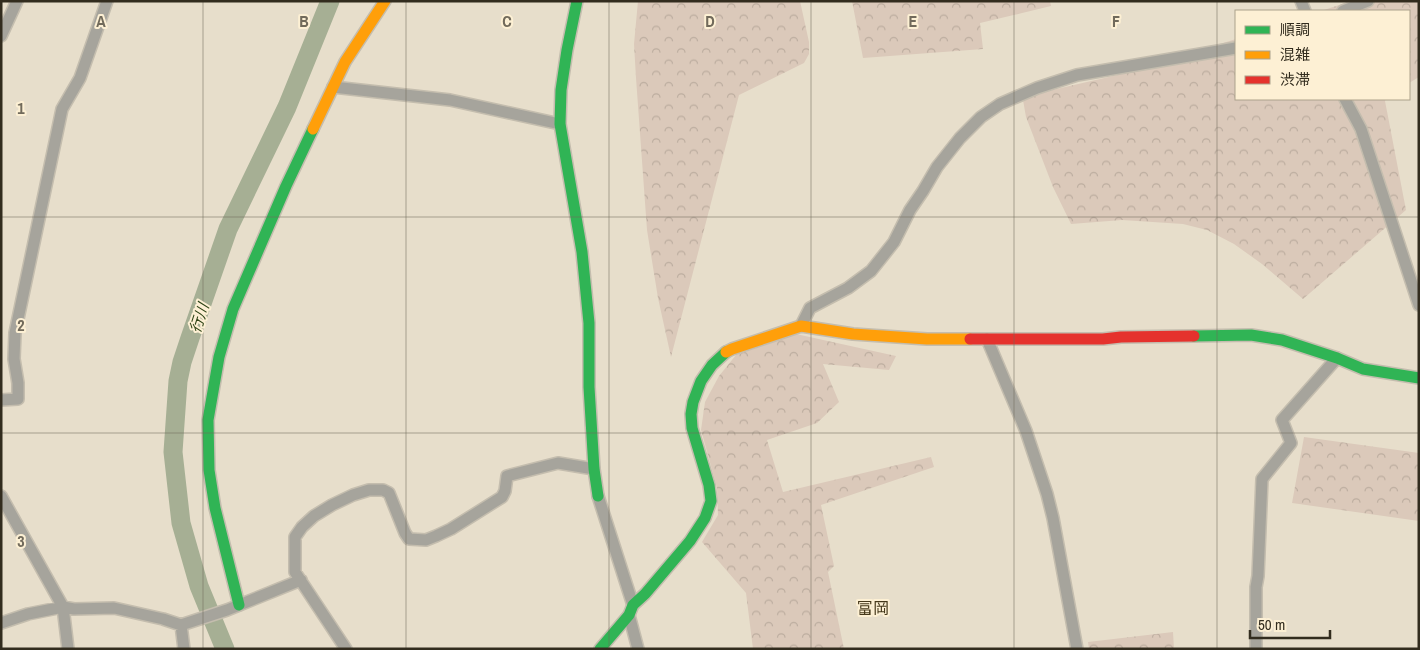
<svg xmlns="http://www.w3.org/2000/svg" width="1420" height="650" font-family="'Archivo Narrow','Noto Sans JP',sans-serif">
<defs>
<pattern id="forest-crowns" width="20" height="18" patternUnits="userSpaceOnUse" patternTransform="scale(1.25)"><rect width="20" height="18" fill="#dbc9ba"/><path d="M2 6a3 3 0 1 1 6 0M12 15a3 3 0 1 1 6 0" fill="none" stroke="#bcad9f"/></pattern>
</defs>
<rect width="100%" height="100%" fill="#e7decb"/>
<path fill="url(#forest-crowns)" d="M638 1H800L809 42V54L804 63 739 95 671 357 658 298 647 230 636 78 634 44Z
M852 1H1050L1051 6 980 23 983 49 863 58Z
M1351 1H1419V77L1409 83V11H1321Z
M1236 39V99H1386L1385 101 1406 210 1303 299 1262 264 1234 244 1207 230 1183 224 1122 220 1071 224 1053 187 1026 117 1023 100 1026 96 1126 73Z
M796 334 896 356 889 370 823 364 839 402 817 423 767 440 783 492 931 457 934 467 821 505 834 566 828 572 844 649H753L746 593 702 542 718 515 717 488 701 430 705 402 719 376 736 355Z
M1304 437 1419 453V521L1292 503Z
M1173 632 1174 649H1089L1088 642Z"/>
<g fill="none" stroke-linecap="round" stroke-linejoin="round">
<path stroke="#a6af94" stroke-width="19" d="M225 649 199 586 181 523 173 452 178 381 182 362 190 338 228 229 287 107 330 1"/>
<g stroke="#c4bdae" stroke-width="14">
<path id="street" d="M1301 1 1305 11
M1343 11 1368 1
M1 36 17 1
M333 87 450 100 560 124
M1345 99 1361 129 1419 305
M801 326 810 308 848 288 871 271 894 242 910 210 923 191 937 167 960 138 981 117 1000 104 1037 88 1077 75 1236 48
M987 339 1026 431 1047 494 1053 518 1077 649
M1 400 18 399V383L14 359 15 333 62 109 80 78 107 1
M1 496 63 607 68 649
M598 496 633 605
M629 615 638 649
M1 623 28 614 63 607 74 609 114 608 163 619 181 625 227 610 301 580
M181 625 184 649
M346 649 295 572V537L302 527 314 516 332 505 353 495 369 490H383L389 493 405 533 409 539 426 540 436 536 451 529 502 497 505 491 507 476 558 463 594 469
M1256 649V587L1258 576 1262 479 1291 443 1282 420 1337 358"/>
</g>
<g stroke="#c4bdae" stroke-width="14">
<path id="fast" d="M577 1 567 50 561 90 560 124 582 252 589 323V387L594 469 598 496
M1194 336 1251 335 1282 340 1337 358 1363 369 1419 378
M239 605 215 508 209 470 208 420 219 357 233 309 286 186 313 129
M600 649 629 615 633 605 645 594 690 541 705 518 711 501 709 485 692 428 691 414 693 402 701 381 712 365 726 352"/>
</g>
<g stroke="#c4bdae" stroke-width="14">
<path id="slow" d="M313 129 345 62 385 1
M726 352 732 349 801 326 853 334 927 339H970"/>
</g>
<g stroke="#c4bdae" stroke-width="14">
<path id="jam" d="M970 339H1103L1121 337 1194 336"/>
</g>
<use href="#street" stroke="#a6a49c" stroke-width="11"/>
<use href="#fast" stroke="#30b455" stroke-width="11"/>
<use href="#slow" stroke="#ff9f0a" stroke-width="11"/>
<use href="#jam" stroke="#e5322d" stroke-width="11"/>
</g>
<path fill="none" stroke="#716a5b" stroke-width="1" stroke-opacity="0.55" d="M203 1V649M406 1V649M609 1V649M811 1V649M1014 1V649M1217 1V649M1 217H1419M1 433H1419"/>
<g text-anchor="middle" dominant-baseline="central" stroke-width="4" stroke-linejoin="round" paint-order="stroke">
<g font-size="15" font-style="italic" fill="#2d4315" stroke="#fdf0d4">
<text transform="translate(199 318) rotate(-72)">行川</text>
</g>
<g font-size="16" fill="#45381a" stroke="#fdf0d4">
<text x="873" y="608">富岡</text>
</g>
</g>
<g font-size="16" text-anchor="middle" font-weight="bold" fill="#716a5b" stroke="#fdf0d4" stroke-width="4" stroke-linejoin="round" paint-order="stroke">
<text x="101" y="27">A</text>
<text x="304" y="27">B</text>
<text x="507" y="27">C</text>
<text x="710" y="27">D</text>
<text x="913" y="27">E</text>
<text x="1116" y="27">F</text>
<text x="21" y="114">1</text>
<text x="21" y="331">2</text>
<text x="21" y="547">3</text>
</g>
<rect width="1420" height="650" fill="none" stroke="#322c1e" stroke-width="5"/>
<rect x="1235" y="10" width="175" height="90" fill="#fdf0d4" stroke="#aca28b"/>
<rect x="1245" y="26" width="25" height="8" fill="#30b455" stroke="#aca28b"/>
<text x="1280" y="35" font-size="15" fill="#322c1e">順調</text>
<rect x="1245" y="51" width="25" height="8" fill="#ff9f0a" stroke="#aca28b"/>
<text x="1280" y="60" font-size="15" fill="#322c1e">混雑</text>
<rect x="1245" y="76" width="25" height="8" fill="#e5322d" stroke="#aca28b"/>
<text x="1280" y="85" font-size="15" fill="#322c1e">渋滞</text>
<path d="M1250 630v8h80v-8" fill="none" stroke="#322c1e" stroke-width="2.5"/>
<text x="1258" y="630" font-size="15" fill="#322c1e" stroke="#fdf0d4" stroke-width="4" paint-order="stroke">50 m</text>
</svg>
